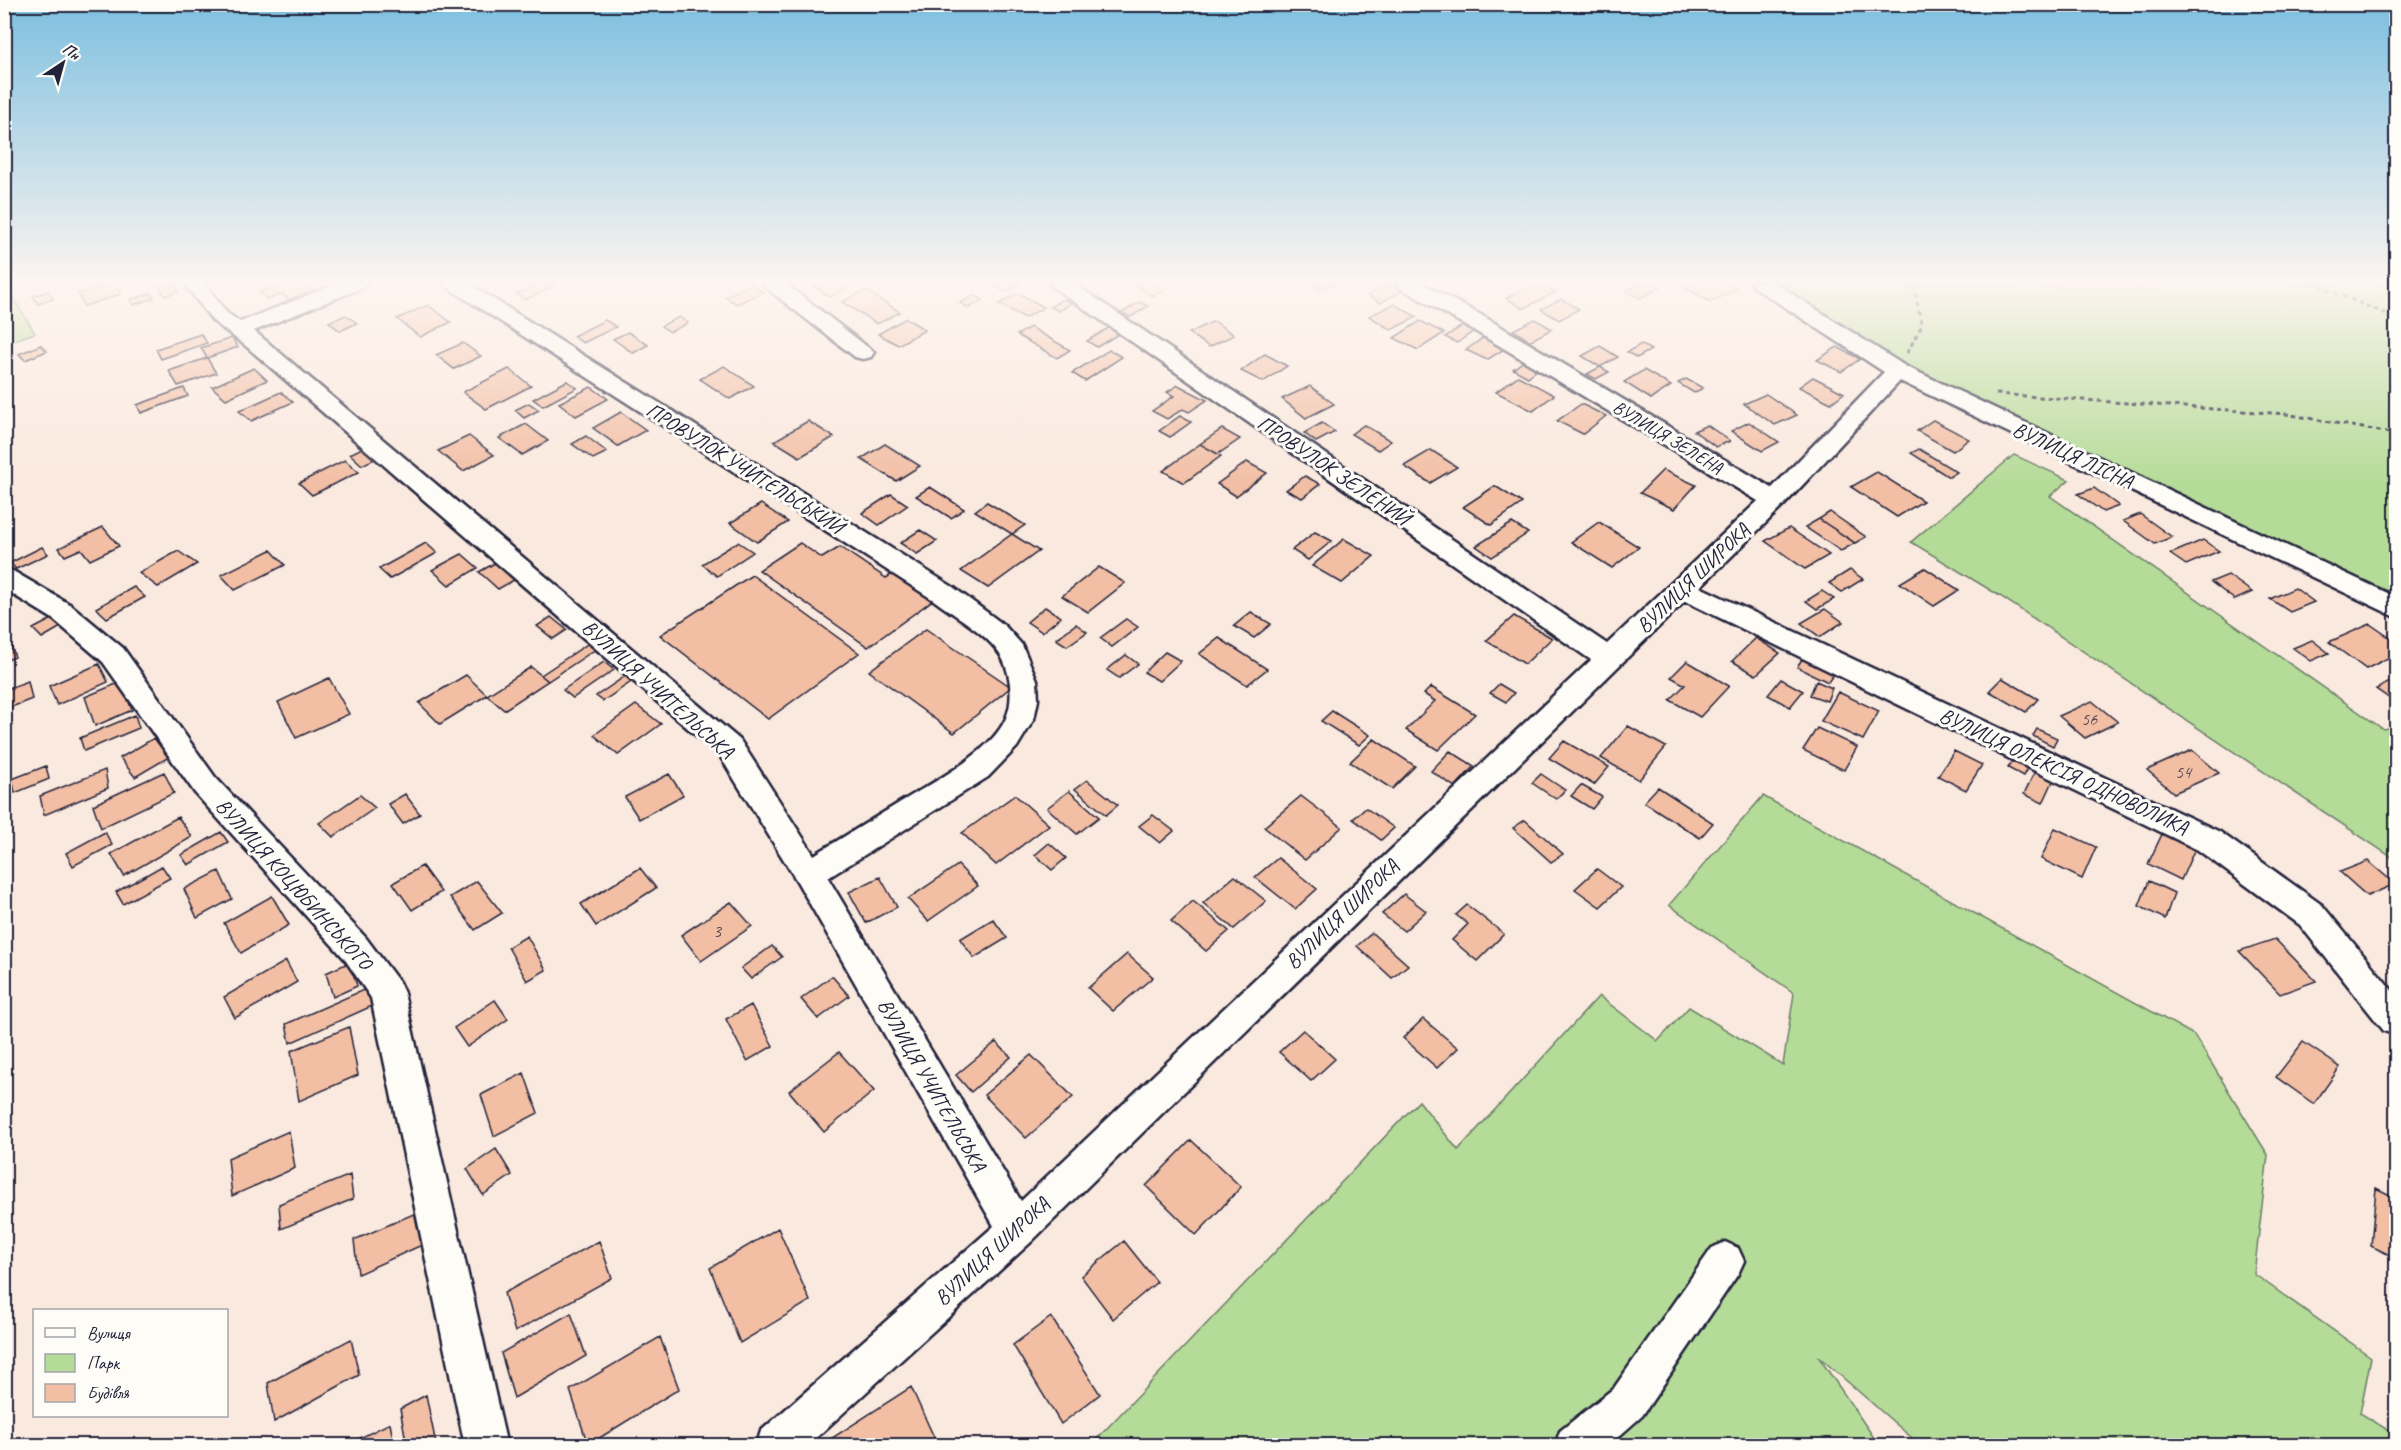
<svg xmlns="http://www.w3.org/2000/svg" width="2401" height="1450" font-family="Caveat,sans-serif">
<rect width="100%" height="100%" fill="#fae9de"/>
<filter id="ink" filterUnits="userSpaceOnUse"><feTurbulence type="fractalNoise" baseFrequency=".0167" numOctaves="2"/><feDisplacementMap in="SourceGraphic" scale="12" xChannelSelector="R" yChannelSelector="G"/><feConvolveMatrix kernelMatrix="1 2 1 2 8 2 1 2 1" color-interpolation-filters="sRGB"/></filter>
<g filter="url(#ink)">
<path fill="#b4db97" stroke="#6b7e69" stroke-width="1.5" d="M4 283 35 333 5 343H4Z
M1781 283H1944L2154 290 2164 283H2396V598L1903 369Z
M2014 455 2069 480 2050 496 2383 729 2396 726V860L2000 596 1911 542Z
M1763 796 2194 1035 2268 1155 2254 1274 2371 1357 2360 1413 2396 1435V1446L1920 1445 1818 1356 1879 1445 1090 1446 1419 1101 1458 1150 1599 996 1658 1041 1689 1007 1783 1065 1794 993 1669 905Z"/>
<path fill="#f2bea4" stroke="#22223b" stroke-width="1.5" d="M114 283 121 294 84 306 78 294Z
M163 283H174L179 291 165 296 158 285Z
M282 283H306L314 291 288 300 283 294 267 300 259 292Z
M542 283H548L554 286 525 300 517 294Z
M820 283H858L830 297 813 286Z
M993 283H1022L1005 292 990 284Z
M1133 283H1151L1163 291 1152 296Z
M1308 283H1336L1320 290Z
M1537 283 1556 292 1523 309 1506 298Z
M1641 283H1653L1661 287 1640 298 1626 291Z
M1693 283H1727L1737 289 1710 302 1684 287Z
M750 284 763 292 737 304 725 297Z
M1389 284 1402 291 1380 303 1367 295Z
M865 290 900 312 877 324 842 302Z
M49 291 53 299 38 304 33 296Z
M151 293 154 298 133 305 130 300Z
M1018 293 1044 307 1025 318 999 304Z
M974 295 983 300 969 308 960 303Z
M1063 299 1072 303 1059 311 1050 307Z
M1561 299 1579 309 1559 320 1541 309Z
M1139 302 1148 306 1131 317 1122 313Z
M1394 304 1417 317 1391 330 1369 316Z
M428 305 451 322 420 337 397 319Z
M346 315 357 323 340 331 329 322Z
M679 317 688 323 670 332 661 326Z
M906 318 925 330 898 345 878 334Z
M1535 319 1552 329 1530 341 1513 330Z
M605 320 616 327 583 343 573 336Z
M1214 321 1234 335 1209 347 1189 333Z
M1420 321 1444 333 1418 350 1394 338Z
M1462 326 1474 331 1457 343 1445 337Z
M1030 327 1070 350 1057 358 1017 335Z
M1110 327 1120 333 1097 347 1087 341Z
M628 332 648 345 633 353 613 339Z
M201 334 207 343 161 359 156 349Z
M232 338 238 347 207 358 201 348Z
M1483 338 1504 349 1487 360 1466 350Z
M463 343 481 356 454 369 436 355Z
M1641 344 1651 350 1637 358 1627 352Z
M41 345 47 351 25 360 19 354Z
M1600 346 1618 357 1600 367 1582 356Z
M1837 347 1860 359 1841 372 1817 360Z
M1109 350 1122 357 1085 381 1072 373Z
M1265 354 1287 366 1263 382 1241 371Z
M207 358 216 373 178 386 169 371Z
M1528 358 1543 365 1528 377 1513 369Z
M724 366 754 386 730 399 700 379Z
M1600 367 1609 372 1596 379 1587 374Z
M254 368 267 380 226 399 212 387Z
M509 369 531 386 486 409 463 392Z
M1644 370 1671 386 1651 399 1624 382Z
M1518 376 1554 395 1533 411 1496 392Z
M1813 377 1844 393 1831 403 1799 387Z
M1686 379 1703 388 1694 393 1678 383Z
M567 381 577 388 543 406 533 399Z
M1178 385 1207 400 1189 412 1183 409 1167 419 1152 411 1174 396 1167 392Z
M1310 386 1334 404 1306 418 1282 399Z
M591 387 608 399 576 416 559 403Z
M184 388 188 396 141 413 137 405Z
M281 392 293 402 251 421 239 411Z
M1766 394 1797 415 1775 425 1744 404Z
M529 403 539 410 524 418 515 410Z
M1581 404 1606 416 1583 434 1557 421Z
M621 412 646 430 618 446 593 428Z
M1180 416 1191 422 1170 437 1159 431Z
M1933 420 1969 439 1953 451 1917 431Z
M808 421 834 437 800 457 774 441Z
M1749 422 1779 442 1762 451 1731 431Z
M1322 423 1335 432 1316 442 1304 433Z
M526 424 548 441 522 455 499 438Z
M1364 425 1391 441 1378 450 1351 434Z
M1707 425 1730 441 1716 447 1694 431Z
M1222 429 1240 439 1218 454 1200 444Z
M469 436 494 455 463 471 438 451Z
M586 436 607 452 593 459 572 444Z
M370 444 383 455 362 465 350 454Z
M885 444 920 466 896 481 861 459Z
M1200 444 1221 456 1184 483 1163 471Z
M1919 449 1957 472 1949 477 1911 453Z
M1431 450 1457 467 1430 483 1404 466Z
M345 460 359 472 312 495 299 483Z
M1247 462 1267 473 1236 496 1217 484Z
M1663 470 1696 485 1674 509 1640 493Z
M1877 472 1923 501 1897 517 1851 487Z
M1305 476 1320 484 1302 498 1286 490Z
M1495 486 1522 503 1491 525 1463 507Z
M930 487 964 509 951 518 916 496Z
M2094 488 2119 506 2103 512 2078 494Z
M891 494 908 505 879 525 862 513Z
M987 502 1025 525 1012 534 975 511Z
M761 504 788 522 757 542 730 523Z
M1830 512 1866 537 1855 543 1819 519Z
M2140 514 2172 537 2155 544 2123 521Z
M1819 519 1855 543 1841 551 1805 527Z
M1599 522 1639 547 1612 568 1571 542Z
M1512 523 1528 533 1492 557 1476 546Z
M103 527 119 546 90 560 81 549 65 556 59 548Z
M1789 528 1829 555 1805 569 1765 541Z
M920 530 937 541 917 554 900 543Z
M1315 532 1332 541 1308 560 1292 550Z
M1012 534 1039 551 988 588 961 571Z
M1344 539 1374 556 1342 583 1312 566Z
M2203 540 2219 551 2186 565 2170 554Z
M738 542 753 552 717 576 702 564Z
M426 543 437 553 390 579 379 569Z
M800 543 822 558 840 547 886 578 897 571 937 597 868 647 759 570Z
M42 547 48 554 16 569 10 563Z
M271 550 285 565 235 590 221 575Z
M178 551 197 564 158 587 139 573Z
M462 554 478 568 449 585 432 570Z
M502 559 521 576 498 589 479 572Z
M1099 567 1125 583 1088 612 1062 596Z
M1925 568 1959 590 1934 606 1900 583Z
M1850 570 1863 579 1842 592 1829 583Z
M752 575 859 653 768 719 660 635Z
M2228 575 2252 592 2235 600 2211 582Z
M134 587 145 597 107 618 96 608Z
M2295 588 2314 602 2290 612 2270 599Z
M1822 591 1834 599 1817 609 1806 601Z
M1045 607 1061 617 1042 632 1027 622Z
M1825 609 1843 622 1820 637 1801 623Z
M1251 612 1271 624 1254 638 1234 626Z
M1514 616 1552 638 1525 664 1486 641Z
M551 617 567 630 553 639 537 626Z
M52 619 61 627 42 638 33 629Z
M1126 619 1138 627 1112 647 1100 638Z
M1076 624 1087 632 1067 646 1056 639Z
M2370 624 2396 642V654L2366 669 2329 642Z
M926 629 1011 687 954 733 869 671Z
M1219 638 1267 669 1247 685 1199 654Z
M1756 638 1780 653 1756 675 1732 661Z
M9 640 15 657 4 661V641Z
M2312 640 2329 653 2311 661 2293 648Z
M589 643 596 649 548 681 541 675Z
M1165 652 1181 661 1159 681 1144 672Z
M1126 655 1138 664 1119 678 1107 670Z
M1804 656 1836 671 1828 682 1797 667Z
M1687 661 1729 686 1700 717 1670 700 1685 685 1671 677Z
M604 662 614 670 573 698 563 690Z
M99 664 108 682 57 705 49 686Z
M531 667 548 681 504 710 487 695Z
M630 673 637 678 603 701 596 696Z
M466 675 487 695 440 724 419 703Z
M329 678 349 714 296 738 278 702Z
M2002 678 2038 699 2026 712 1989 691Z
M1781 679 1803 691 1790 707 1768 695Z
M2396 679V703L2376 689Z
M28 681 32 699 4 710V690Z
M1816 681 1832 688 1827 701 1810 695Z
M121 682 132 710 95 726 85 697Z
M1499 684 1514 693 1506 702 1490 693Z
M1431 687 1475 714 1438 750 1406 730 1435 701 1424 694Z
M1838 692 1879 711 1863 740 1821 721Z
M2092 701 2118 722 2085 738 2059 716Z
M636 705 661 724 618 755 594 735Z
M1332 711 1370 735 1359 745 1321 721Z
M135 715 139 728 84 751 80 738Z
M1628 726 1666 747 1639 780 1601 758Z
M1817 728 1857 747 1844 770 1803 750Z
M2037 729 2057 738 2053 746 2033 736Z
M154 738 169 757 135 777 120 758Z
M1374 739 1415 766 1392 789 1350 762Z
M1564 741 1609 767 1594 785 1549 758Z
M2192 750 2219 773 2174 793 2147 770Z
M1450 751 1474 766 1455 787 1431 771Z
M1954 751 1982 765 1966 790 1938 776Z
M2015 755 2030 763 2023 776 2008 768Z
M46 766 49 779 15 793 12 779Z
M2036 769 2055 777 2043 803 2024 794Z
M105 770 108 788 44 815 40 796Z
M164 772 174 793 101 828 93 805Z
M669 774 683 795 639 819 625 797Z
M1541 774 1565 790 1556 799 1532 783Z
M1087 780 1118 805 1106 815 1075 789Z
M1581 785 1602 797 1592 809 1571 796Z
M1658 787 1713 823 1700 838 1644 802Z
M1069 791 1099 817 1077 834 1047 808Z
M405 794 420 814 403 824 388 804Z
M360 795 375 808 333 837 319 823Z
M1015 795 1049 825 996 865 962 833Z
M1301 796 1342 827 1305 860 1264 827Z
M1366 808 1394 828 1381 840 1353 819Z
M1153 815 1174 831 1160 843 1139 826Z
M178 817 192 837 124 876 111 854Z
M1525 820 1563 854 1551 862 1513 828Z
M2055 828 2096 847 2082 879 2041 859Z
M2164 830 2196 846 2181 880 2148 864Z
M105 832 112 845 73 866 66 853Z
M221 832 228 842 188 865 181 855Z
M1049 843 1066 858 1052 870 1035 855Z
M1278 858 1317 889 1295 909 1255 877Z
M2368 861 2395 884 2367 896 2340 872Z
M958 865 978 886 928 921 908 899Z
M162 866 170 878 123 904 116 892Z
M422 866 441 892 412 910 393 883Z
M640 868 656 888 596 926 581 904Z
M1597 869 1621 887 1600 907 1575 889Z
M219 871 232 899 197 918 184 889Z
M1235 876 1266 901 1234 929 1203 903Z
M880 877 897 907 866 923 849 892Z
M477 881 502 913 475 930 450 897Z
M2149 881 2174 893 2165 919 2139 906Z
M1404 894 1426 911 1404 931 1382 914Z
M272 896 289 925 241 953 224 923Z
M1193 901 1229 931 1206 951 1171 921Z
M731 902 752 926 701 961 681 935Z
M1467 905 1504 934 1477 961 1452 940 1468 924 1456 915Z
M993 919 1007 938 974 958 960 939Z
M1372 933 1408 965 1392 978 1357 946Z
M527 936 546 970 527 981 508 947Z
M2275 939 2316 981 2280 994 2239 951Z
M772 946 782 957 751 979 741 968Z
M1127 954 1153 977 1113 1011 1088 988Z
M286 961 297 982 235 1018 224 997Z
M350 962 357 986 333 997 326 973Z
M832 976 849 996 818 1019 801 999Z
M368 988 372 1006 290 1043 286 1024Z
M495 1000 508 1019 467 1047 454 1028Z
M751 1005 773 1046 747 1061 726 1019Z
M1423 1019 1458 1048 1437 1068 1403 1038Z
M349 1027 358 1075 299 1101 291 1051Z
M1303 1030 1335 1059 1311 1081 1279 1052Z
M996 1042 1011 1057 971 1092 956 1075Z
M2303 1042 2340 1067 2314 1104 2276 1077Z
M839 1052 874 1091 824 1132 789 1091Z
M1031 1055 1073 1097 1026 1138 984 1095Z
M524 1073 538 1113 494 1136 481 1095Z
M289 1131 295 1168 232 1196 228 1158Z
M1191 1140 1241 1187 1196 1235 1146 1186Z
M496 1149 512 1175 483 1195 467 1169Z
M350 1175 353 1199 281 1229 279 1204Z
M2376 1188 2396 1198V1258L2371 1246Z
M418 1212 424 1244 358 1274 354 1240Z
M778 1228 810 1301 740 1343 710 1268Z
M599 1241 612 1278 515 1332 504 1293Z
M1124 1241 1157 1282 1113 1319 1081 1276Z
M571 1313 586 1356 514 1398 501 1353Z
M1051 1317 1100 1394 1061 1424 1013 1345Z
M660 1337 679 1389 588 1445 570 1390Z
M351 1339 359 1375 274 1422 268 1383Z
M911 1387 938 1446H831L829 1440Z
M426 1395 436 1444 407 1446 400 1409Z
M390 1423 394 1446H346V1445Z"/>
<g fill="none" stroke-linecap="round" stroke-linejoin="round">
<g stroke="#22223b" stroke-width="5">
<path id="minor" d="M184 283H204L227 313 240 322 339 283H367L364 287 254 331 740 740 814 855C844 837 874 818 904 800 935 781 991 753 1006 718 1014 700 1011 673 1001 656 987 633 956 617 935 601L447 287 444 283H468L953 587 1004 625 1022 645 1037 680 1038 700 1034 719 1017 747 988 777 828 878 1021 1201 1591 660 1053 287 1050 283H1073L1607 644 1758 501 1465 325 1399 287 1396 283H1421L1481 315 1772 488 1884 372 1754 287 1751 283H1775L1905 366 2396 597V617L1900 381 1783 506 1700 587 2220 832 2322 905 2396 995V1035L2384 1031 2300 925 2198 850 1685 601 1030 1243 807 1446H756L761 1431 994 1226 798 883 720 756 246 346 213 321Z
M762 283H785L874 352 871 357 863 359 855 357 765 287Z
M4 568 13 571 71 605 123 648 215 777 366 938 399 982 404 993 507 1446H465L371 998 344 958 195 793 103 662 53 619 4 589Z
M1725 1242 1738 1248 1744 1261 1738 1274 1642 1416 1608 1446H1555L1560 1431 1614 1388 1712 1248Z"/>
</g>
<path stroke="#22223b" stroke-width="3" stroke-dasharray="4.5 4" stroke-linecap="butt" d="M2311 283 2396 318
M1907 353 1922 325 1913 283
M1996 394 2286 414 2396 434"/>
<use href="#minor" fill="#fdfcf7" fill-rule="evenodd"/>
</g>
</g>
<linearGradient id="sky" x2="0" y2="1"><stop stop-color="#7dbfe0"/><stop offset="0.58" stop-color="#fdf5f0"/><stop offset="1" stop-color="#fdf5f0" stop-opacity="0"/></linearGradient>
<rect width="2401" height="486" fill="url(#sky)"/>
<g text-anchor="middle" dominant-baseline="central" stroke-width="6" stroke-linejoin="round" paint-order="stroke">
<g font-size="18" fill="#22223b" stroke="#fdfcf7">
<text transform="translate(1668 437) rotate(31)">ВУЛИЦЯ ЗЕЛЕНА</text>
</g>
<g font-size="18" fill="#564955">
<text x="2089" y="719">56</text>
<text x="2183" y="772">54</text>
<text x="717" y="931">3</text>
</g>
<g font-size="21" fill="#22223b" stroke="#fdfcf7">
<text transform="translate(2073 455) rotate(25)">ВУЛИЦЯ ЛІСНА</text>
<text transform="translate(745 468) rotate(32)">ПРОВУЛОК УЧИТЕЛЬСЬКИЙ</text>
<text transform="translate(1334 470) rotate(34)">ПРОВУЛОК ЗЕЛЕНИЙ</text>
<text transform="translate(1693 578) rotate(-44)">ВУЛИЦЯ ШИРОКА</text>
<text transform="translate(658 689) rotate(42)">ВУЛИЦЯ УЧИТЕЛЬСЬКА</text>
<text transform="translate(2064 771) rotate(25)">ВУЛИЦЯ ОЛЕКСІЯ ОДНОВОЛИКА</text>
<text transform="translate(294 884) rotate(48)">ВУЛИЦЯ КОЦЮБИНСЬКОГО</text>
<text transform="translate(1342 914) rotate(-44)">ВУЛИЦЯ ШИРОКА</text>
<text transform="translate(932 1085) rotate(60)">ВУЛИЦЯ УЧИТЕЛЬСЬКА</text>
<text transform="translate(992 1251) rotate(-43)">ВУЛИЦЯ ШИРОКА</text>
</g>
</g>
<rect width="2401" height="1450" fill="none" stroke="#fdfcf7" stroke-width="24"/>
<rect x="12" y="12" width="2377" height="1426" fill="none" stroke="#22223b" stroke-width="2" filter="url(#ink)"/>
<rect x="33" y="1309" width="195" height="108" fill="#fdfcf7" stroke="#a5a5ac" stroke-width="1.5"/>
<rect x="45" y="1328" width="30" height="9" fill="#fdfcf7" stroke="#a5a5ac" stroke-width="1.5"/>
<text x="87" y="1339" font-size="18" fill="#22223b">Вулиця</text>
<rect x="45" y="1354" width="30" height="18" fill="#b4db97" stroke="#a5a5ac" stroke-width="1.5"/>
<text x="87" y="1369" font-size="18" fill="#22223b">Парк</text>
<rect x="45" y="1384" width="30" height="18" fill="#f2bea4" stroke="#a5a5ac" stroke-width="1.5"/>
<text x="87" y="1399" font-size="18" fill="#22223b">Будівля</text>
<g transform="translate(63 63) rotate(36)" stroke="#fdfcf7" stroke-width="4.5" paint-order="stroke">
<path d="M0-4.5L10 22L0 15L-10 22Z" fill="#22223b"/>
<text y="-9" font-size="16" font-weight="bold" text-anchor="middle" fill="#22223b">Пн</text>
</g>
</svg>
